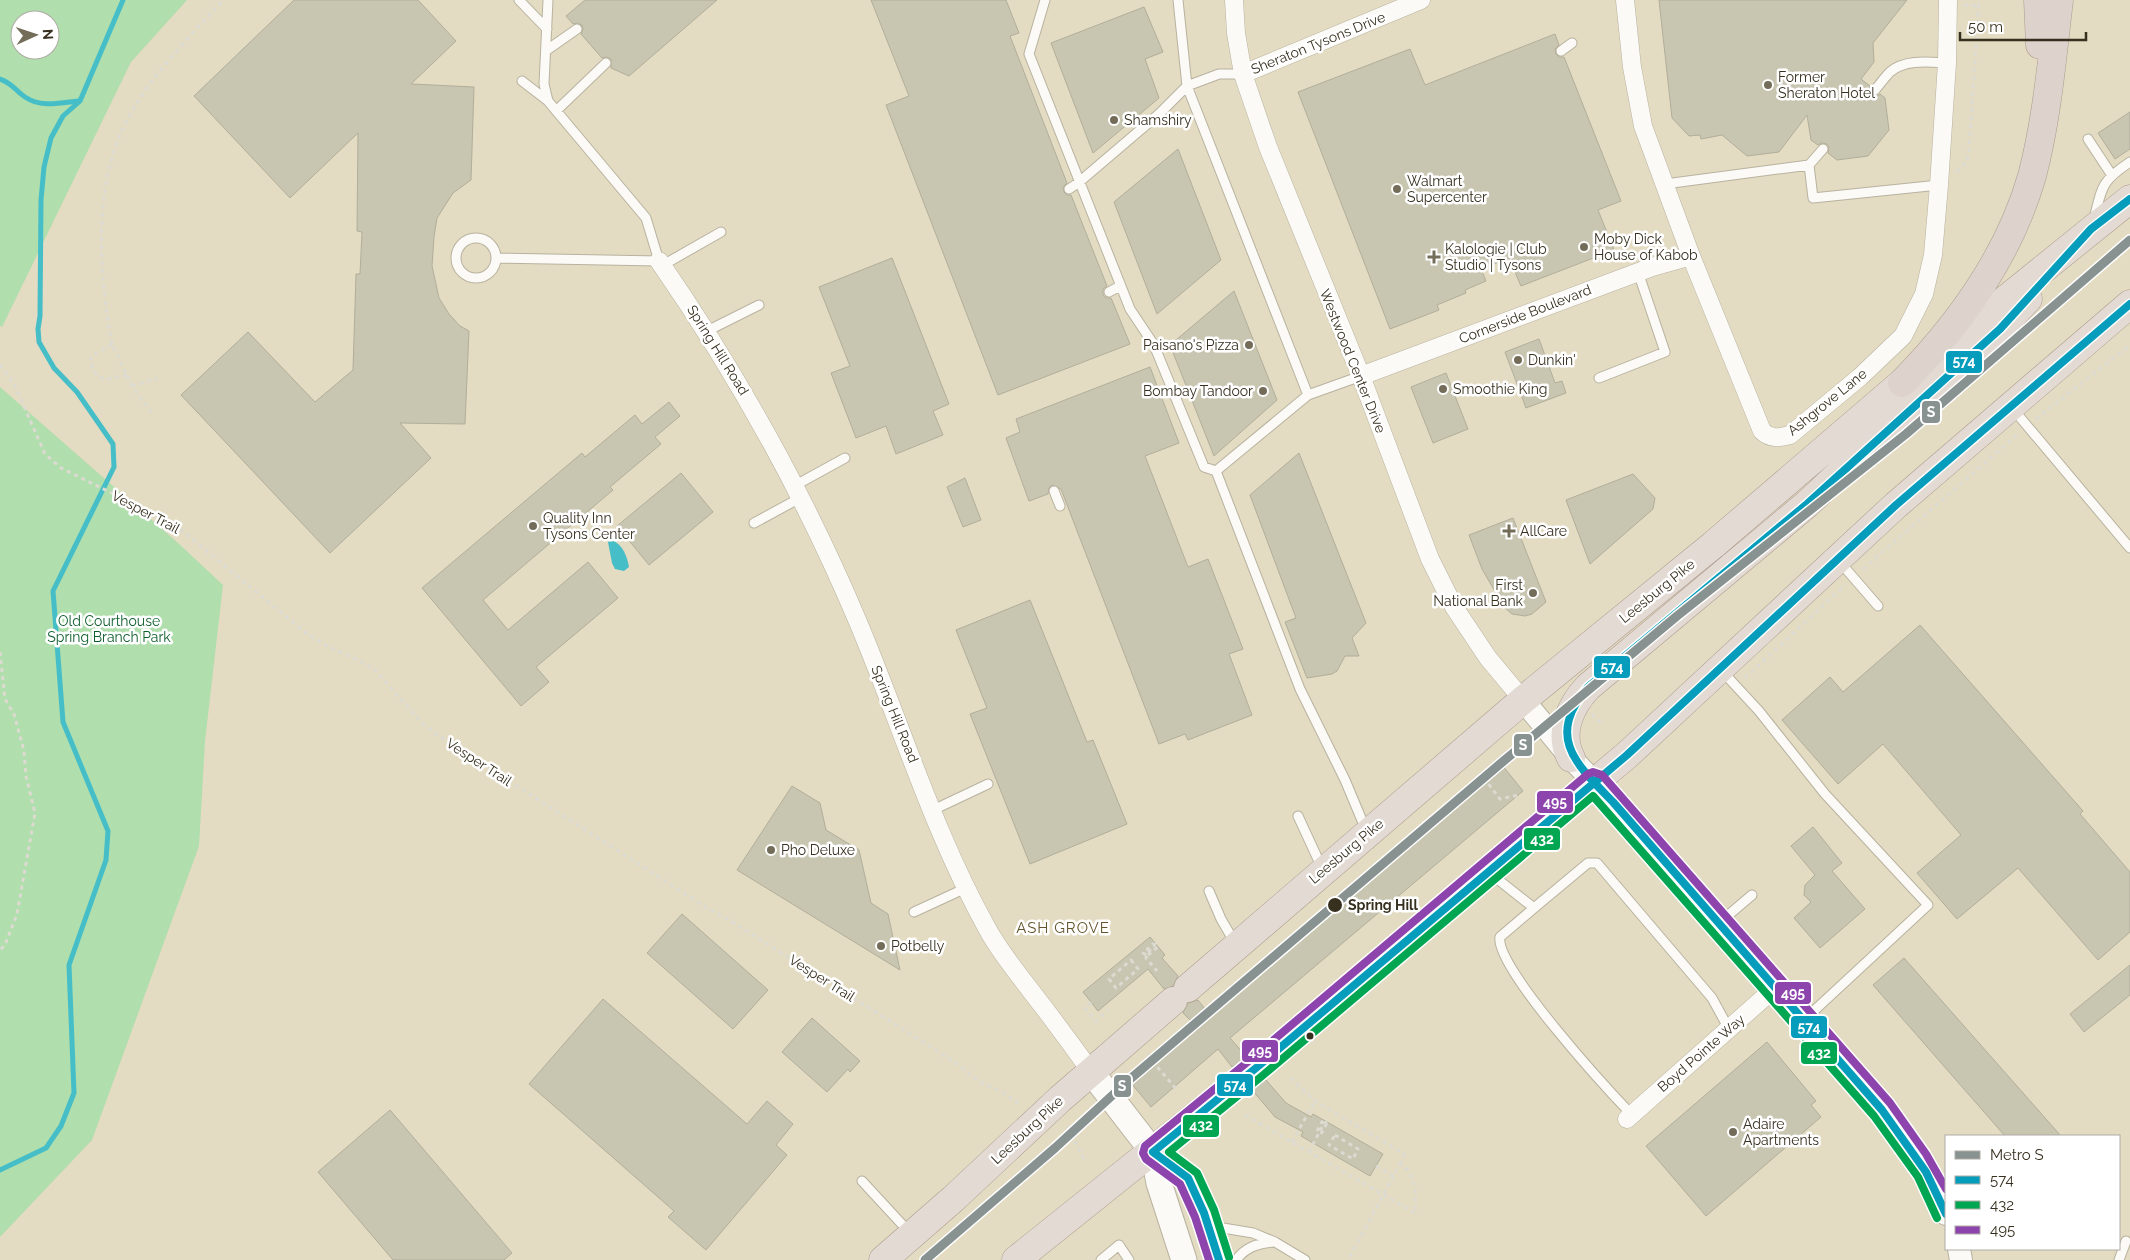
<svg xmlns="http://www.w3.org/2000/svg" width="2130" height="1260" font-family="Raleway,sans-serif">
<rect width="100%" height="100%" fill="#e3dbc2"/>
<path fill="#b0dead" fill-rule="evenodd" d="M0 0H187L131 62 2 327 0 326ZM20 20H50V50H20Z
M0 387 178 543 223 585 205 741 199 846 92 1140 0 1237Z"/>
<path fill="#46bec7" d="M612 540C623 545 627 556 629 567L624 571 615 569 612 563 608 542Z"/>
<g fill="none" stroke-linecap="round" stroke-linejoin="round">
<path stroke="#46bec7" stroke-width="5" d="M0 79C14 84 14 90 25 97 41 108 60 103 78 101
M0 1170 46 1148 61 1126 74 1093 69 965 106 860 108 831 63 722 53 591 114 467 113 444 77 392 54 368 39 342 38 329 40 316 41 200 44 167 51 138 63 116 80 101 123 0"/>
</g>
<path fill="#c8c5b1" stroke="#b1ae9a" d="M294 0H418L456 41 411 84 474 87 471 180 453 193 437 218 434 237 432 266 439 298 449 314 460 326 469 331 465 424 400 423 431 458 330 553 181 395 248 332 315 402 353 370 356 274H360L362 232 357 231 358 133 290 198 194 96Z
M585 0H717L629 76 611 68V59L607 57 602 58 581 34 583 29 582 25 577 23 573 24 566 16Z
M871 0H1006L1019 33 1010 36 1067 183 1063 187 1064 192 1067 195H1071L1107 286 1103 289V295L1106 298H1111L1130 344 998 395 886 105 909 96Z
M1659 0H1907L1873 43 1874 62 1861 79 1870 86 1869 92 1871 95 1877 96 1880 94 1885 98 1889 130 1868 156 1837 160 1828 153 1829 147 1827 144 1821 143 1818 145 1811 140 1807 115 1779 152 1747 156 1722 135 1701 139 1700 135 1689 136 1672 118Z
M1144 7 1163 52 1145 59 1159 98 1093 153 1051 43Z
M1555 34 1559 45 1555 49 1556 54 1559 57H1564L1621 201 1598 210 1614 250 1521 286 1509 258 1481 269 1486 281 1465 290 1466 293 1437 305 1439 310 1390 329 1298 92 1410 49 1425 85Z
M2130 112V149L2115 159 2098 133Z
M1178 149 1221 260 1157 314 1114 202Z
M892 258 949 404 933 411 943 435 896 454 886 426 856 438 831 373 850 366 819 287Z
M1234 291 1277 400 1214 456 1170 345Z
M1539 339 1555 383 1562 381 1566 393 1526 408 1505 352Z
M1150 367 1179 443 1145 456 1188 567 1208 559 1243 649 1229 654 1252 715 1188 740 1185 734 1159 744 1061 489 1052 485 1049 488 1048 494 1029 501 1006 438 1020 432 1016 419Z
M1446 373 1468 429 1433 443 1411 387Z
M669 402 680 416 655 437 661 444 610 487 613 490 483 600 508 630 588 562 618 598 536 667 549 682 521 706 422 588 582 453 585 457 635 415 642 424Z
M1299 453 1366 623 1352 638 1359 656H1345L1337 671 1332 674 1307 678 1285 622 1296 618 1250 495Z
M681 473 713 512 649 565 617 526Z
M1633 474 1655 498 1653 509 1590 564 1566 500Z
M965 478 981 520 963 527 947 487Z
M1513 518 1546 602 1532 614 1525 616 1512 614 1504 607 1482 569 1469 535Z
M1030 600 1087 742 1093 740 1127 824 1030 864 970 714 987 708 956 630Z
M1920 625 2083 811 2080 814 2130 872V932L2098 960 2018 868 1957 919 1917 873 1961 835 1883 744 1838 784 1782 720 1830 677 1843 692Z
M1498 760 1523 791 1230 1038 1246 1056 1241 1064 1232 1067 1218 1049 1151 1107 1126 1077 1191 1021 1183 1013 1188 1003 1198 1000 1205 1009Z
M792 786 820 803 826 830 859 850 871 903 888 914 900 970 737 870Z
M1813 827 1842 863 1832 871 1865 909 1820 948 1794 918 1811 902 1804 895 1805 885 1815 875 1791 846Z
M682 914 768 990 733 1029 647 953Z
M1150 937 1165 955 1162 958 1178 976 1173 986 1164 989 1148 969 1098 1011 1083 992Z
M1904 958 2061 1136H2005L1873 985Z
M2130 965V995L2084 1032 2070 1014Z
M603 999 747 1124 767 1101 793 1124 776 1145 787 1155 706 1250 668 1217 674 1211 529 1084Z
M812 1018 860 1061 850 1072 848 1069 827 1092 782 1052Z
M1767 1042 1816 1101 1811 1105 1821 1117 1706 1216 1646 1146Z
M1266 1080 1286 1103 1311 1117 1313 1114 1383 1154 1370 1176 1301 1136 1303 1132 1275 1117 1252 1090 1257 1083Z
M390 1110 512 1253 504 1260H393L318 1172Z"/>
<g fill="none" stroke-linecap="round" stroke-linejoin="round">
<g stroke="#b8b29f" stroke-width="11">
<path id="service" d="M519 0 547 29
M1045 0 1029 54 1130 309 1154 345 1204 467 1216 471
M1178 0 1187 86 1308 395
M547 50 577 29
M1561 51 1572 43
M1875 90C1880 84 1885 77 1890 72 1905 59 1929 62 1947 63
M548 101 544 84 548 0
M556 111 606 63
M2088 139 2111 174
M1809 165 1823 149
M1665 184 1809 165 1813 198 1939 185
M1069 189 1078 183 1159 114 1187 86 1219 74H1243
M2094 219C2102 187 2101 181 2130 162
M456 258a20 20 0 1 1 40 0a20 20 0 1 1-40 0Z
M497 258 659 261 646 218 548 101 522 81
M663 265 721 232
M1109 292 1120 286
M707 331 759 305
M1599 378 1665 352 1638 272
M2013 409 2130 548
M1216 471 1300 689 1345 780 1366 830
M1216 471 1308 395 1361 376
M794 486 845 458
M1054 491 1060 506
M754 523 800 498
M1839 561 1878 606
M1722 671 1759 711 1825 794 1928 905 1804 1020
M933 810 988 784
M1298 816 1322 868
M1491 874 1534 908 1588 863H1597L1712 998 1729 1029
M1209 891 1221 919 1235 943
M1534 908 1500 937C1494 966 1608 1090 1632 1115
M914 912 966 888
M1719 923 1752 895
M862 1181 910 1233
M1211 1226 1253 1233 1275 1242 1305 1260
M1101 1260 1119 1245 1129 1260
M1236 1260C1246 1247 1256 1244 1273 1242
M2119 1260 2126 1241"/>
</g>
<g stroke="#b8b29f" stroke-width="19">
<path id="minor" d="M1234 0 1236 33 1243 74 1268 147 1361 376 1430 559 1454 607 1488 658 1523 700
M1625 0 1632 67 1643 126 1691 256 1762 431C1770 439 1779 438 1790 435L1860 377 1903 336 1924 294 1933 255 1939 185 1947 63 1948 0
M1243 74 1421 0
M659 261C738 375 804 494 858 622 901 724 934 834 988 930 1000 952 1016 971 1031 991 1052 1018 1072 1045 1092 1073
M1361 376 1652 267 1691 256
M1627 1119 1776 987"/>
</g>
<g stroke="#b8b29f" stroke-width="24">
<path id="tertiary" d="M1523 700 1571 758 1613 802 1882 1110C1907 1142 1932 1175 1946 1214
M1959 1249 1961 1260"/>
</g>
<g stroke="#b8b29f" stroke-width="27">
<path id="secondary" d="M1092 1073 1153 1152 1188 1178 1204 1213 1219 1260
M1153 1152 1159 1183 1184 1260"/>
</g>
<g stroke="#ad9c8e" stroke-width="29">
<path id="trunk" d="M1571 758C1558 733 1570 706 1588 687L1807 504 1871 444 1990 339 2028 299
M1188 988 1523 700 1713 545 1902 383 2130 199
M1256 1068 1627 755 1896 505 2130 304
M883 1260 953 1199 1060 1099 1173 1001
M1016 1260 1242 1079"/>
</g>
<g stroke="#ad9c8e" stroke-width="29">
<path id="motorway" d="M2038 0 2040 45
M1902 383C1959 325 2009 256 2032 176 2047 119 2052 59 2059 0"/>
</g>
<path stroke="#dcdad1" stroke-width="3" stroke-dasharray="4 4" stroke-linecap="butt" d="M1964 5 1978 6
M1957 172 1967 161 1969 151 1979 0
M112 344C98 270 92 177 132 111 156 70 191 35 223 0
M0 365 14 384 45 454 61 468 174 524 306 633 327 646 360 661 375 670 421 722 436 734 704 906 731 921 953 1061 980 1082 1002 1092 1018 1103
M127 375 108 379 98 377 91 364V356L112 344 132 386 151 412
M132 386 158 378
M2036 419 2130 345
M1863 569 2018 434
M0 652 5 699 14 714 24 751 26 776 35 813 17 914 5 945 0 950
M1745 678 1845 585
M1592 714 1601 723
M1500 757 1486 779 1487 782 1500 799 1519 795
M1155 943 1154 947 1147 953 1146 958 1157 971
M1146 955 1143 953 1154 943
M1148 955 1158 947
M1131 960 1138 969 1116 988 1109 979Z
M1091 1002 1085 1008 1096 1021 1108 1010
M1147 1055 1178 1091
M1291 1078 1315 1101 1404 1154 1400 1164
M1245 1115 1415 1213C1416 1197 1417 1173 1400 1164L1348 1260
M1067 1127 1084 1159
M1317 1131 1323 1120
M1321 1134 1327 1123
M1335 1135 1358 1149 1353 1159 1329 1145Z
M1292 1142 1315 1101
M1309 1152 1324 1123 1328 1122
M1376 1166 1394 1176"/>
<use href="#service" stroke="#fbfaf6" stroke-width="9"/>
<use href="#minor" stroke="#fbfaf6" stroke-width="18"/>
<use href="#tertiary" stroke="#fbfaf6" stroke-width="22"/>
<use href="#secondary" stroke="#fbfaf6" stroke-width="25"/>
<use href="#trunk" stroke="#e4dad4" stroke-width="28"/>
<use href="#motorway" stroke="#ded2cc" stroke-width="28"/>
<g stroke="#fff" stroke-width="11">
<path id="bus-1" d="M1946 1214 1926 1172 1882 1110 1613 802C1576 764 1545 737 1588 687L1807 504 2000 329 2091 229 2130 199
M1219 1260 1204 1213 1188 1178 1153 1152 1256 1068 1627 755 1896 505 2130 304"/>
</g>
<g stroke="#fff" stroke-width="11">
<path id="bus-2" d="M1229 1257 1214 1210 1197 1173 1169 1152 1262 1076 1593 796 1874 1116 1918 1177 1937 1218"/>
</g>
<g stroke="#fff" stroke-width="11">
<path id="bus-3" d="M1209 1260 1195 1217 1180 1184 1146 1159 1143 1153 1145 1146 1250 1060 1588 774 1593 772 1602 775 1890 1103 1926 1154 1946 1189"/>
</g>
<use href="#bus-1" stroke="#069dbc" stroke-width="8"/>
<use href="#bus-2" stroke="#00a651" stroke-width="8"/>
<use href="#bus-3" stroke="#8e44ad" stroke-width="8"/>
<g stroke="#fff" stroke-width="12">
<path id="metro-1" d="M925 1260 1055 1148 1129 1080 1500 764 1677 616 1906 434 2130 240"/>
</g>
<use href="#metro-1" stroke="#889290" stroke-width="9"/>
</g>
<g fill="#736c58" stroke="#fff" stroke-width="2">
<circle cx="1768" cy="85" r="5"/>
<circle cx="1114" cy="120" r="5"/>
<circle cx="1397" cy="189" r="5"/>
<circle cx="1584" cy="247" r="5"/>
<path d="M1431.5 249.5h5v5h5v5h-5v5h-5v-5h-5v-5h5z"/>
<circle cx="1249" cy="345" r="5"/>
<circle cx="1518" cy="360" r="5"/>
<circle cx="1443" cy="389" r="5"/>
<circle cx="1263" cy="391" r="5"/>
<circle cx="533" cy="526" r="5"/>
<path d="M1506.5 523.5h5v5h5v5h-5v5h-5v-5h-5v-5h5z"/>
<circle cx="1533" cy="593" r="5"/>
<circle cx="771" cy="850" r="5"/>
<circle cx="881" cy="946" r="5"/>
<circle cx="1733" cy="1132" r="5"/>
</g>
<g fill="#37301f" stroke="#fff" stroke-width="2">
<circle cx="1335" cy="905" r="8"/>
<circle cx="1310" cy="1036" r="4.5"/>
</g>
<g text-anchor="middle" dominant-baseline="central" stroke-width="5" stroke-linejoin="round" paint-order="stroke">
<g font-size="14" fill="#37301f" stroke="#fff">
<text transform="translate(1318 43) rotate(-22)">Sheraton Tysons Drive</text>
<text transform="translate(1525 314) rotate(-21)">Cornerside Boulevard</text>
<text transform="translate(718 350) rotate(58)">Spring Hill Road</text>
<text transform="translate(1353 361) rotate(68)">Westwood Center Drive</text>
<text transform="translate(1827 402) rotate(-39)">Ashgrove Lane</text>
<text transform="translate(146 512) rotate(28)">Vesper Trail</text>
<text transform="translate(1657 591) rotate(-39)">Leesburg Pike</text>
<text transform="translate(895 714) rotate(68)">Spring Hill Road</text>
<text transform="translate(479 762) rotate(33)">Vesper Trail</text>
<text transform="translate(1346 851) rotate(-40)">Leesburg Pike</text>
<text transform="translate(822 978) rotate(32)">Vesper Trail</text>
<text transform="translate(1701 1053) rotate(-41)">Boyd Pointe Way</text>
<text transform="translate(1027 1130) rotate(-43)">Leesburg Pike</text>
</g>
<g font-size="14" fill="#37301f" stroke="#fff" text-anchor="start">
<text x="1778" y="77">Former<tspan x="1778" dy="16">Sheraton Hotel</tspan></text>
<text x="1124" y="120">Shamshiry</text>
<text x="1407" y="181">Walmart<tspan x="1407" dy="16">Supercenter</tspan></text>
<text x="1594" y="239">Moby Dick<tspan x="1594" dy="16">House of Kabob</tspan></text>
<text x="1445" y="249">Kalologie | Club<tspan x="1445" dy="16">Studio | Tysons</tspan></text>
<text x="1239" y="345" text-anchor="end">Paisano's Pizza</text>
<text x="1528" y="360">Dunkin'</text>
<text x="1453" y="389">Smoothie King</text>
<text x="1253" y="391" text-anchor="end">Bombay Tandoor</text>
<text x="543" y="518">Quality Inn<tspan x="543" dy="16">Tysons Center</tspan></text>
<text x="1520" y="531">AllCare</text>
<text x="1523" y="585" text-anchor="end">First<tspan x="1523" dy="16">National Bank</tspan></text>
<text x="781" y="850">Pho Deluxe</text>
<text x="891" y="946">Potbelly</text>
<text x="1743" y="1124">Adaire<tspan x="1743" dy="16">Apartments</tspan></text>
</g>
<g font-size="14" fill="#0e5e2c" stroke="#fff">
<text x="109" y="621">Old Courthouse<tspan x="109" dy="16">Spring Branch Park</tspan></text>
</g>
<g font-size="14" font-weight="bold" fill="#37301f" stroke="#fff" text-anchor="start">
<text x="1348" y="905">Spring Hill</text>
</g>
<g font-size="15" letter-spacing="1" fill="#63542c" stroke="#fff">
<text x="1063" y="928">ASH GROVE</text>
</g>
</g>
<g stroke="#fff" stroke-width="2">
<rect x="1945" y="350" width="38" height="24" rx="5" fill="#069dbc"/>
<rect x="1921" y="400" width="20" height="24" rx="5" fill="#889290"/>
<rect x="1593" y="655" width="38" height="24" rx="5" fill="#069dbc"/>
<rect x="1513" y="733" width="20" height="24" rx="5" fill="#889290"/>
<rect x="1536" y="790" width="38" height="24" rx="5" fill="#8e44ad"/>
<rect x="1523" y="827" width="38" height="24" rx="5" fill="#00a651"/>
<rect x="1774" y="981" width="38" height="24" rx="5" fill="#8e44ad"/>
<rect x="1790" y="1015" width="38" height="24" rx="5" fill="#069dbc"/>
<rect x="1241" y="1039" width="38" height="24" rx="5" fill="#8e44ad"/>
<rect x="1800" y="1041" width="38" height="24" rx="5" fill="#00a651"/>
<rect x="1216" y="1073" width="38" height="24" rx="5" fill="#069dbc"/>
<rect x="1113" y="1074" width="19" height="24" rx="5" fill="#889290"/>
<rect x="1182" y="1114" width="38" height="24" rx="5" fill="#00a651"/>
</g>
<g font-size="14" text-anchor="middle" font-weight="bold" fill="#fff">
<text x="1964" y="366">574</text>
<text x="1931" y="417">S</text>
<text x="1612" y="672">574</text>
<text x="1523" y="750">S</text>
<text x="1555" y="807">495</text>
<text x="1542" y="844">432</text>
<text x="1793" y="998">495</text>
<text x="1809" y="1032">574</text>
<text x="1260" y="1056">495</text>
<text x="1819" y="1058">432</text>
<text x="1235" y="1090">574</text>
<text x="1122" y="1091">S</text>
<text x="1201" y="1130">432</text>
</g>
<rect x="1945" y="1135" width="175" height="115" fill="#ffffff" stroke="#afaca5"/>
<rect x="1955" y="1151" width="25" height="8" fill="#889290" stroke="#afaca5"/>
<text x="1990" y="1160" font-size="15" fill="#37301f">Metro S</text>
<rect x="1955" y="1176" width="25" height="8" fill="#069dbc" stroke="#afaca5"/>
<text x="1990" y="1185" font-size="15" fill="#37301f">574</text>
<rect x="1955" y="1201" width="25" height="8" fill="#00a651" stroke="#afaca5"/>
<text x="1990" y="1210" font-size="15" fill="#37301f">432</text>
<rect x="1955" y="1226" width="25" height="8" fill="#8e44ad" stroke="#afaca5"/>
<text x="1990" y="1235" font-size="15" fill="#37301f">495</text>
<g transform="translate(35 35) rotate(87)"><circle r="24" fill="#ffffff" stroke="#afaca5"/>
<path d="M0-4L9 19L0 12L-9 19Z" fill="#736c58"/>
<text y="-8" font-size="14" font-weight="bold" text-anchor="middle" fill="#37301f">N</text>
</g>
<path d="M1960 32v8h126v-8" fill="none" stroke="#37301f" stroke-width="2.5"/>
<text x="1968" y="32" font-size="15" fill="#37301f" stroke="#ffffff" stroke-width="4" paint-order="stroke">50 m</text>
</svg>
